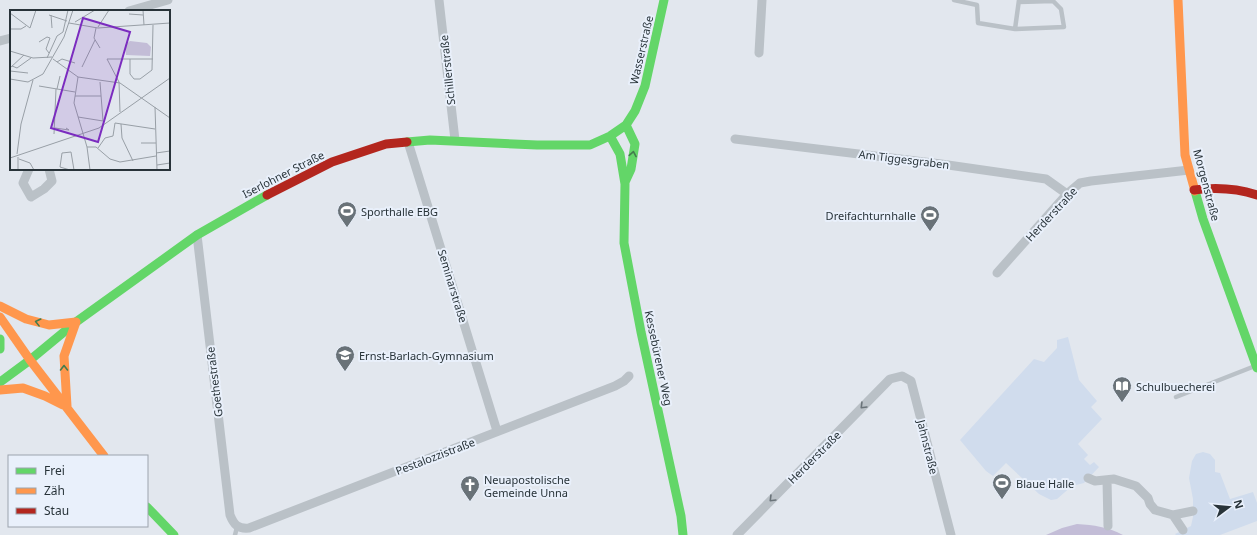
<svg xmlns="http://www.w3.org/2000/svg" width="1257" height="535" font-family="'Noto Sans',sans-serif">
<rect width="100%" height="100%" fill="#e2e7ee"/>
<path fill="#c3bdd7" d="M1077 524C1094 525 1108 527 1123 535H1046L1062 528Z"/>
<path fill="#d0dced" d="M1068 337 1079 380 1097 401 1091 407 1102 419 1078 444 1088 455 1084 459 1090 465 1094 462 1099 467 1084 483 1072 486 1057 499 1051 500 1039 494 1006 463 993 476 986 471 960 440 1034 359 1044 362 1057 348V340Z
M1203 452 1210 454 1215 460V472L1220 473 1230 499 1253 492 1257 503V521L1220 535H1176L1175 534 1191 526 1193 517V499L1189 478 1192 461 1196 454Z"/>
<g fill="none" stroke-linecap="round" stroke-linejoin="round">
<path stroke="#bac1c7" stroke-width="4.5" d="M954 0 977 5 978 23 1015 29 1064 27 1061 9 1053 1 1019 2
M1015 29 1019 0
M1176 397 1255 366
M235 535 237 527"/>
<path stroke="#bac1c7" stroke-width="9" d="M439 0 455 140
M129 11 168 0
M0 41 11 38
M759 53 762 0
M735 139 941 164 1046 179 1067 194
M408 142 497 431
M29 169 23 183 31 197 44 189 52 181 49 169
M197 235 230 515C234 525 238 529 249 528L615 386 624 381 629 376
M997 273 1067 194 1080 183 1091 181 1189 170
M1088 478 1095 481 1114 479 1136 486 1148 498 1150 504 1155 510 1173 515 1183 530
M1107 480 1108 526
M1173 515 1193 511
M737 535 890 379 902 376 911 381 951 535"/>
<path stroke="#63d668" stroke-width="9" d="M610 136 620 154 625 184 624 243 641 332 681 516 683 535
M407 142 430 140 537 145H590L610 136 626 125 635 111 645 86 664 0
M625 182 631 169 635 144 626 125
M1195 191 1203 219 1257 368
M0 339V349
M0 382 30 360 76 322 197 235 267 195
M147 507 174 535"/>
<path stroke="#ff974d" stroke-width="9" d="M1178 0 1185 155 1195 191
M0 306 26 319 49 325 76 322 64 356 67 406
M0 317 30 360 104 456
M0 390 23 388 45 396 63 405"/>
<path stroke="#b3261e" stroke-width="9" d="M1194 190C1216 187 1236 188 1257 195
M267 195 332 162 386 144 407 142"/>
</g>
<defs><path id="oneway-chevron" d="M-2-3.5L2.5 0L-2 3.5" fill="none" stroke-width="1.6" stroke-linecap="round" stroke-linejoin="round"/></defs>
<g stroke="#437c4e">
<use href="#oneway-chevron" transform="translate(633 154) rotate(-80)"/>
<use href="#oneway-chevron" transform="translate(38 322) rotate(-166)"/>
<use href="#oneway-chevron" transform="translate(64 368) rotate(-90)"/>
</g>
<g stroke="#6a7379">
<use href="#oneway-chevron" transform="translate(863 406) rotate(135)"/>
<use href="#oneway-chevron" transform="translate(772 499) rotate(135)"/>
</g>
<defs>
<g id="stadium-pin" transform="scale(1)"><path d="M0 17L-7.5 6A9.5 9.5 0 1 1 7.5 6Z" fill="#697278" stroke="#e9f0fb"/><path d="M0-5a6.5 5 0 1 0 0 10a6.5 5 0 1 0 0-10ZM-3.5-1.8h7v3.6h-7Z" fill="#fff"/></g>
<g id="school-pin" transform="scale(1)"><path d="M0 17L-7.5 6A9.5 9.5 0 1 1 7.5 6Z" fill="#697278" stroke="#e9f0fb"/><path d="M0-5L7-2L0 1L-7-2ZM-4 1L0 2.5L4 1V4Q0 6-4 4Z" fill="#fff"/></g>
<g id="library-pin" transform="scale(1)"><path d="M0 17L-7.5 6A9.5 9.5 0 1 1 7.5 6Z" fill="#697278" stroke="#e9f0fb"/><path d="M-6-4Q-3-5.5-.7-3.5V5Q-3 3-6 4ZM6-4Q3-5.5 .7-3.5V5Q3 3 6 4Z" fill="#fff"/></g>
<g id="church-pin" transform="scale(1)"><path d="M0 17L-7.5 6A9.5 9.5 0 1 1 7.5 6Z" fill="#697278" stroke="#e9f0fb"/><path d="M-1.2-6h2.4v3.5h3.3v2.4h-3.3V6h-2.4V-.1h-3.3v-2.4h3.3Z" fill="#fff"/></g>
</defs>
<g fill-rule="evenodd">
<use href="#stadium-pin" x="347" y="211"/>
<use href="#stadium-pin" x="930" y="215"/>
<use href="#school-pin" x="345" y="355"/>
<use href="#library-pin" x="1122" y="386"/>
<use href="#stadium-pin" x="1002" y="483"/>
<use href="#church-pin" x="470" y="485"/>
</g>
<g text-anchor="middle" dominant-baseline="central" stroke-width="4" stroke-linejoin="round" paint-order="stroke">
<g font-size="11" fill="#283339" stroke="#e9f0fb">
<text transform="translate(641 50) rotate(-77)">Wasserstraße</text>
<text transform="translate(447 70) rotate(-96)">Schillerstraße</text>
<text transform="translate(904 159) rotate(7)">Am Tiggesgraben</text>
<text transform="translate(283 174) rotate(-27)">Iserlohner Straße</text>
<text transform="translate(1207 185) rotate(75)">Morgenstraße</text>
<text transform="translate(1051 214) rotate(-47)">Herderstraße</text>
<text transform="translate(453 286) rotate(73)">Seminarstraße</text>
<text transform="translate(659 358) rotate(78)">Kessebürener Weg</text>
<text transform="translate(214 382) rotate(-97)">Goethestraße</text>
<text transform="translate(928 447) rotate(76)">Jahnstraße</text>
<text transform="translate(435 456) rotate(-21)">Pestalozzistraße</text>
<text transform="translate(814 457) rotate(-45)">Herderstraße</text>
</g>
<g font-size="11" fill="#283339" stroke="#e9f0fb" text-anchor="start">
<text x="361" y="211">Sporthalle EBG</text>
<text x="916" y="215" text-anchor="end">Dreifachturnhalle</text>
<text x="359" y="355">Ernst-Barlach-Gymnasium</text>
<text x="1136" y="386">Schulbuecherei</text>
<text x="484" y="479">Neuapostolische<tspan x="484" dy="13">Gemeinde Unna</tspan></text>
<text x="1016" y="483">Blaue Halle</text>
</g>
</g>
<g transform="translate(10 10)">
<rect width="160" height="160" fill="#e2e7ee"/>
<path d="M120 31 137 33 141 37 140 46 116 45 115 35Z" fill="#c3bdd7"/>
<path fill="none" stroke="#989fa6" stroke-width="1" d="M133 0 134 15M0 3 20 18 26 0M119 4 133 5M39 5 57 11M41 5 42 18M65 12 85 0M59 13 88 18 160 13M88 17 99 0M86 18 84 28 90 38M0 19H11L16 16M29 32 37 27 40 28 36 39 39 43M0 41 23 48 42 47M37 48 47 26 53 22 58 0M43 49 68 67 64 93 77 137 80 160M120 49V64L124 69H130L142 60 143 15M47 52 52 49 65 53M2 56 7 58 21 48M72 57 85 30M0 58 14 45M0 61 18 63M68 67 110 73 160 108M0 69 18 72 33 64 54 27 63 0M29 76 65 82M47 79 50 66M65 86H91M145 97 147 160M110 102 109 72 97 49H143M68 107 93 111 90 72M111 114 112 128 123 151M45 118 59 120 56 118M44 124 46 79M103 126 105 113 145 119M131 133H146M77 137H86L100 149 110 152 146 146M88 138 95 128 103 126M146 143 160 141M7 144 11 114 23 70M0 148 89 118 160 68M9 149 20 153 24 160M147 155 160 153M8 160V147M60 160 50 157 52 143 61 142 64 160"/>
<path fill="#7b2cbf" fill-opacity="0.15" stroke="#7b2cbf" stroke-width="2" d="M73 8 120 22 88 132 41 118Z"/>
<rect width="160" height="160" fill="none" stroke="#283339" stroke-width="2"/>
</g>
<rect x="8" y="455" width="140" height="72" fill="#e9f0fb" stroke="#9ca4ad"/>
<rect x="16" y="468" width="20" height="6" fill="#63d668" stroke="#9ca4ad"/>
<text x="44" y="475" font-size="12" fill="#283339">Frei</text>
<rect x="16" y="488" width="20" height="6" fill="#ff974d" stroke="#9ca4ad"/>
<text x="44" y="495" font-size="12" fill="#283339">Zäh</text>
<rect x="16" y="508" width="20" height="6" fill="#b3261e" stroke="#9ca4ad"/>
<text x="44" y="515" font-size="12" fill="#283339">Stau</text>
<g transform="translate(1229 507) rotate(74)" stroke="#e9f0fb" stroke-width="3" paint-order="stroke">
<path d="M0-3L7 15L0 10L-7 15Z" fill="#283339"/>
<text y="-6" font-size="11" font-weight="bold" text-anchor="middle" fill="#283339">N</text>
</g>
</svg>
